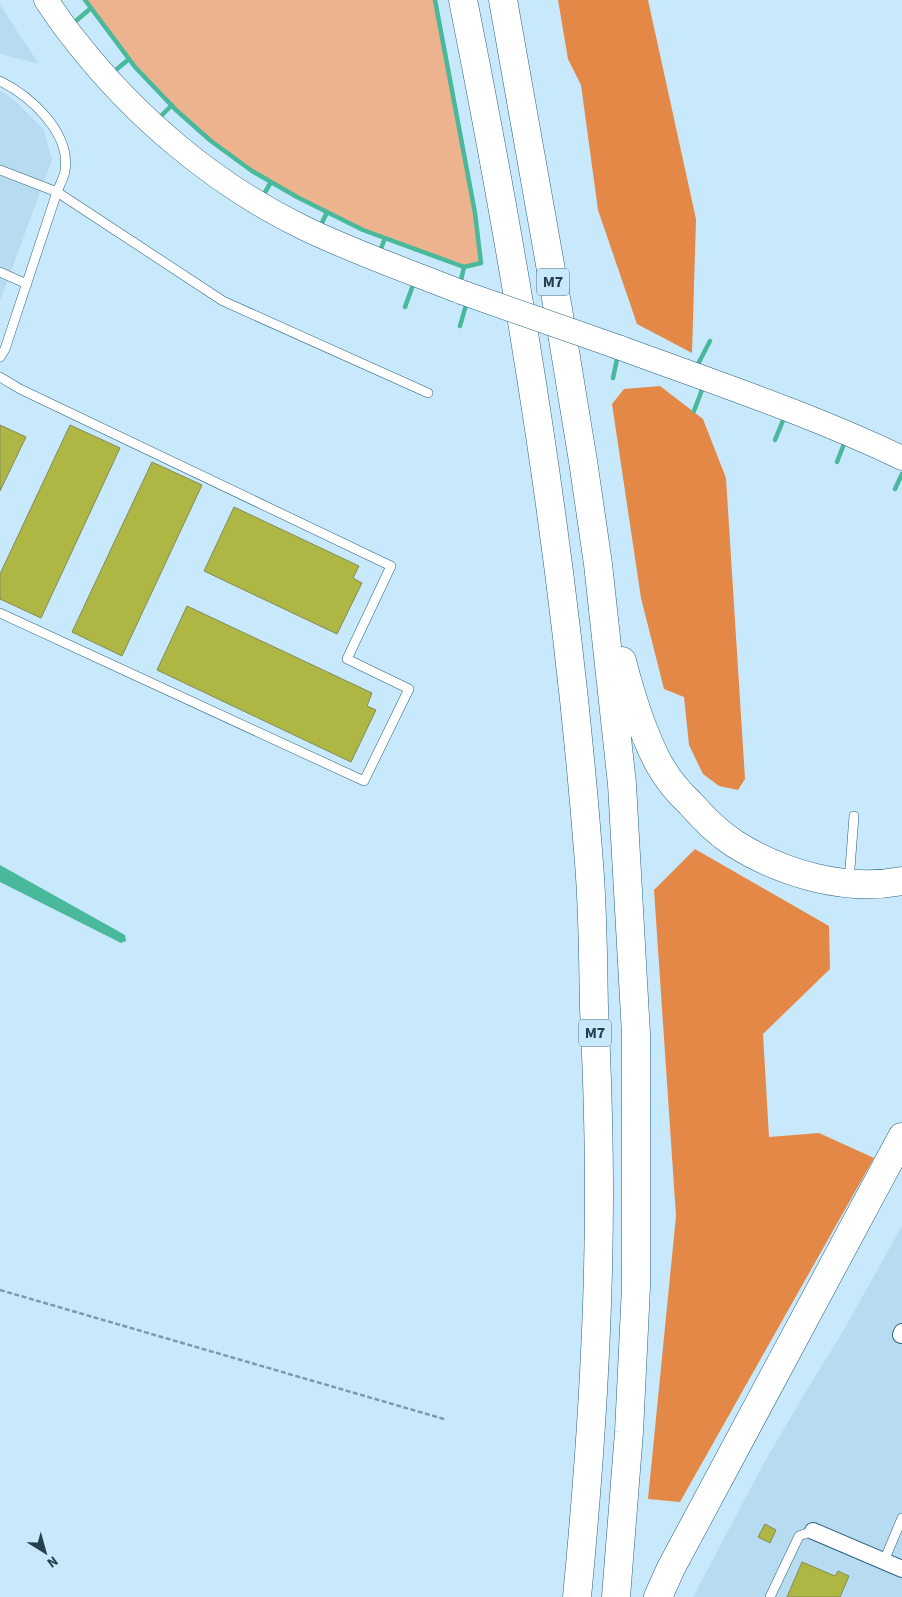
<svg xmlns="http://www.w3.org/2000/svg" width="902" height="1597" font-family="'Source Sans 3',sans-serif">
<rect width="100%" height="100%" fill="#c8e9fc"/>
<path fill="#b7dcf1" d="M0 5 39 64 0 54Z
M0 91 13 99 44 130 52 160 0 301Z
M902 1226V1597H693L765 1461 811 1383 842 1333Z"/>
<path fill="#edb38f" d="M85 0H435L475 213 481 263 464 267 363 230 297 197 252 171 211 141 176 110 135 67Z"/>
<path fill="#e48848" d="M558 0H648L696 219 692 353 637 324 598 210 581 85 568 59Z
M660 386 703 419 726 478 745 779 738 790 719 786 703 774 689 745 684 697 664 689 641 598 612 404 624 389Z
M695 849 829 926 830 969 763 1034 769 1137 819 1133 874 1158 680 1502 648 1499 676 1216 654 890Z"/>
<path fill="#49b89b" d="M0 865 125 935 126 941 121 943 0 882Z"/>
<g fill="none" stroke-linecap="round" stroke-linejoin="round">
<path stroke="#49b89b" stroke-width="4.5" d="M85 0 135 67 176 110 211 141 252 171 297 197 363 230 464 267 481 263 475 213 435 0
M77 20 91 8
M117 69 129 59
M161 116 172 105
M264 194 271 182
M321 225 327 212
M380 251 385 238
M461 280 464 267
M405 307 413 285
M460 326 466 305
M698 364 710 341
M613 378 617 359
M694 411 703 387
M775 440 784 418
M837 462 844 444
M895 489 902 474"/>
</g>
<path fill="#aeb744" stroke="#848a56" d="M0 425 26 437 0 491Z
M70 425 120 448 41 618 0 599V574Z
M152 462 202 485 122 656 72 632Z
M234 507 359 566 353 578 362 583 337 634 204 571Z
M187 606 372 693 367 706 376 710 351 762 157 670Z
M765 1524 776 1530 770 1543 758 1537Z
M802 1562 835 1576 838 1571 849 1576 840 1597H787Z"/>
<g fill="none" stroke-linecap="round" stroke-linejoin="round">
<g stroke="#2b617c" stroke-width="10">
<path id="lane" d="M0 81C30 96 71 132 65 171 64 178 59 186 57 192L5 349 0 357
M0 170 57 192 223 301 428 393
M0 272 27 284
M0 377 20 389 391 566 347 659 409 689 364 781 0 613
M849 881 854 816
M884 1561 902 1518
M770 1597 799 1536 813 1531"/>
</g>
<g stroke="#2b617c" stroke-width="18">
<path id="street" d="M901 1335 902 1332
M813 1531 902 1569"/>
</g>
<g stroke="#2b617c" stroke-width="25">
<path id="secondary" d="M46 0C55 13 64 27 75 40 135 117 214 184 302 227 353 252 408 271 461 292
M618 347C713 382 810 414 902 458"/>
</g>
<g stroke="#2b617c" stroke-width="29">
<path id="highway" d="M463 0C520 285 567 573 589 863 593 911 593 960 594 1008 597 1070 599 1132 599 1194 599 1328 590 1463 577 1597
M503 0 559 315 583 461 598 564 622 784 636 1034V1287L629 1432 616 1597
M622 661C631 696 642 732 659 764 667 778 678 792 690 803 703 818 718 833 735 844 783 874 846 892 902 881
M658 1597 671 1568 902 1137"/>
</g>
<path stroke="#7e9aaa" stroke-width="2.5" stroke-dasharray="5 2.5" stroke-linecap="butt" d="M0 1290 444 1419"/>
<use href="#lane" stroke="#fff" stroke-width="9"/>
<use href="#street" stroke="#fff" stroke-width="16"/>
<use href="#secondary" stroke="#fff" stroke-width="24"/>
<use href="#highway" stroke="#fff" stroke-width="28"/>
<g stroke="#2b617c" stroke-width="25" stroke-linecap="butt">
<path id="secondary-bridge" d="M461 292 618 347"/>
</g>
<use href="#secondary-bridge" stroke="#fff" stroke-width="24"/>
</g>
<g text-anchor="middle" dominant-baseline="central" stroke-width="4.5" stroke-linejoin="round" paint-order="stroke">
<g fill="#c8e9fc" stroke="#577180" stroke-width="1">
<rect x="537" y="268.5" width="32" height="27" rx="4"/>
<rect x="579" y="1019.5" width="32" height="27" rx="4"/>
</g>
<g font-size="16" font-weight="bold" fill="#273e4b">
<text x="553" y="282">M7</text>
<text x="595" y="1033">M7</text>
</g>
</g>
<g transform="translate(45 1552) rotate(143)" stroke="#c8e9fc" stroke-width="4" paint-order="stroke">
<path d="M0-4L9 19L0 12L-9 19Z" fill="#273e4b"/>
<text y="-8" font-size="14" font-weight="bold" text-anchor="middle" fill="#273e4b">N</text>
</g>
</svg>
